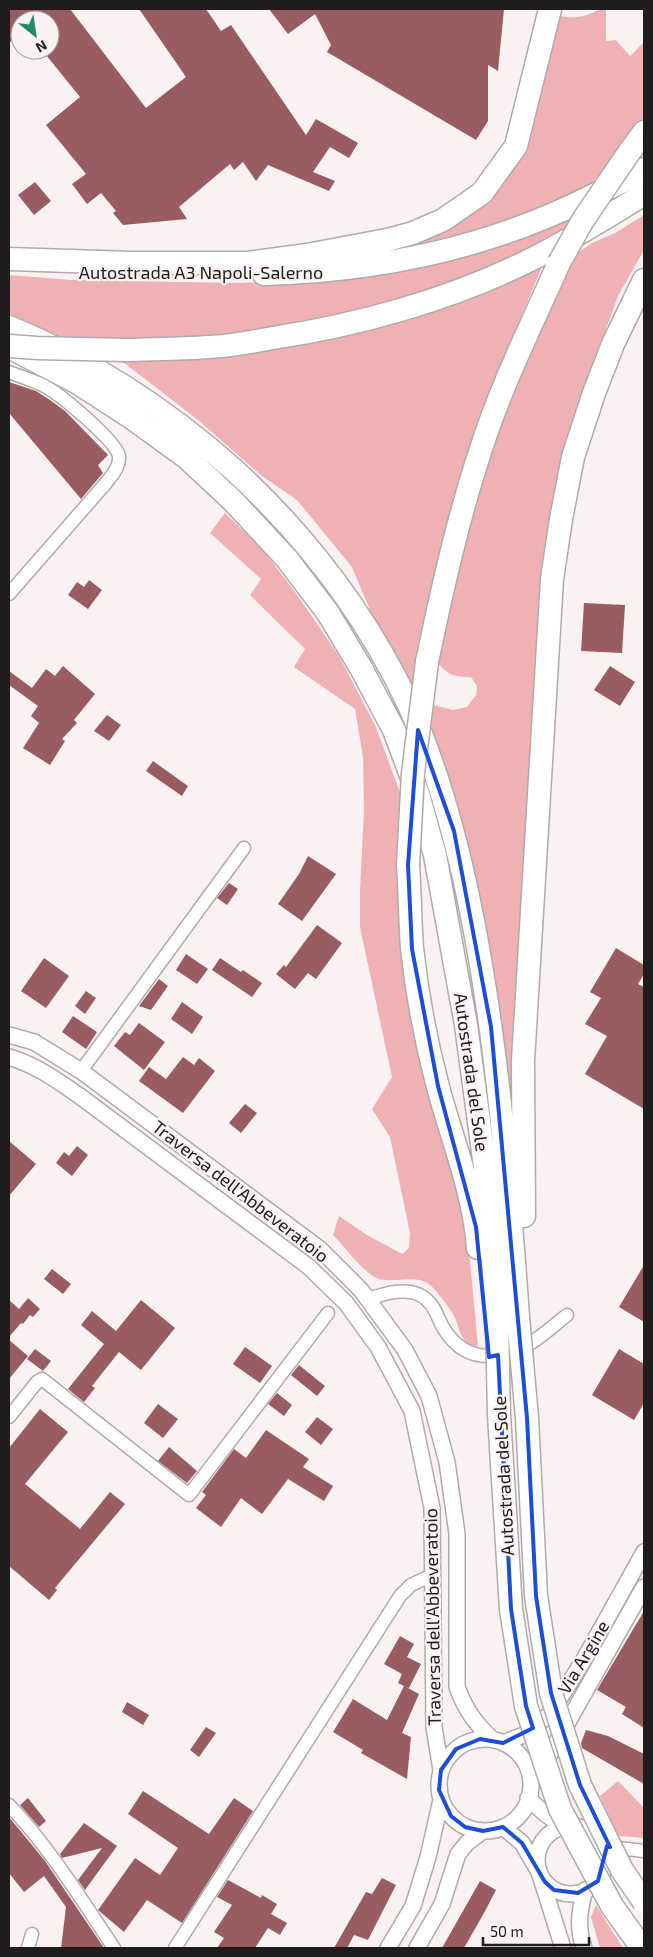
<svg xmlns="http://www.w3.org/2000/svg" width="653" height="1957" font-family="'Exo 2',sans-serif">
<rect width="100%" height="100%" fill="#faf2f2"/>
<path fill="#efb1b3" d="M600 9H606V41L616 40 630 56 644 42V119L616 152 588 189 552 204 441 243 402 249C442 234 483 215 508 178 522 159 526 134 533 111 542 79 551 48 560 16 575 19 586 17 600 9Z
M644 215V250L618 296 565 442 540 587 513 1092 510 1091 496 988 477 883 451 784 431 728 434 705 453 710 467 707 476 695 477 686 471 677C455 677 449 676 438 663 449 617 458 571 470 525 496 431 532 340 578 253L592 243 615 233Z
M575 216 568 230 518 256 429 292 289 328 193 340H58L9 317V275L71 280 240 283 352 277Z
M542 267 492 386 414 689 373 617 352 567 297 500 262 476 198 420 123 362C231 358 340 342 444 308 478 297 510 280 542 267Z
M225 513 263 550 293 589 339 656 375 725 404 803 403 820 452 1148 468 1240 478 1346C460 1347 460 1327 454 1316 451 1309 436 1290 430 1285 414 1273 391 1285 377 1278 364 1273 344 1246 333 1235L339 1216 367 1235 402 1254 409 1248 410 1233 390 1137 372 1109 392 1077 360 927V890L364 810 363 757 355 709 294 667 305 649 250 595 261 579 210 533Z
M618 1781 644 1808V1838L618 1836 600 1796Z
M596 1905 621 1945 624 1948H600L591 1917Z"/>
<path fill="#995d61" d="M9 9H70L146 108 186 77 139 9H206L221 31 231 25 306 135 316 119 358 143 349 158 330 147 313 172 335 181 329 191 268 165 256 181 243 162 234 170 230 164 179 207 187 219 123 225 113 213 116 211 101 193 87 204 72 184 86 174 46 125 80 97 42 50H50V20H20V34L9 43Z
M269 9H504L498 71 488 65V121L476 140 327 52 331 45 315 14 288 34Z
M35 182 51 201 34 215 18 195Z
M9 382 36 391 50 400 65 411 108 455 98 465 103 473 81 499 9 413Z
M89 580 102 590 88 609 68 595 77 582 84 587Z
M584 603 625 605 622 653 581 651Z
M63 666 95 694 74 720 77 723 62 739 65 741 50 765 23 748 39 723 31 716 38 706 9 685V671L32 688 46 669 55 676Z
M610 666 635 682 620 706 594 690Z
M107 715 121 725 109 741 94 731Z
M153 761 188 786 182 796 146 771Z
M308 856 336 874 302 921 278 904 299 874Z
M229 883 238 889 227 905 217 898Z
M317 925 342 943 316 979 308 973 295 989 276 974 284 965 286 967Z
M616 948 644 965V974L638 984 644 987V1109L585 1074 607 1036 585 1024 601 998 590 992Z
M186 954 208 969 197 984 176 970Z
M44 958 69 976 46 1008 21 991Z
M220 958 241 972 243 970 262 983 252 997 212 970Z
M159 979 168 986 151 1010 139 1006Z
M86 991 96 998 85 1014 75 1006Z
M182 1002 203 1017 192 1034 171 1019Z
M73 1016 97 1032 86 1049 62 1032Z
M139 1023 165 1042 144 1070 114 1046 125 1032 130 1035Z
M183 1057 194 1065 199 1058 215 1071 183 1113 139 1081 149 1067 166 1079Z
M245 1104 257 1113 241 1133 229 1123Z
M9 1141 36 1164 9 1196Z
M77 1146 88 1155 72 1176 56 1163 64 1152 69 1156Z
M644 1265V1322L619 1307Z
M52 1269 71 1284 63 1294 44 1279Z
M28 1298 40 1309 33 1317 30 1315 23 1324 21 1323 9 1337V1300L19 1309Z
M141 1300 175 1328 141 1370 119 1352 92 1386 95 1388 84 1402 68 1389 104 1344 81 1325 92 1311 116 1331Z
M9 1340 28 1356 9 1379Z
M245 1347 272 1366 260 1383 233 1364Z
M35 1349 51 1361 43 1371 27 1359Z
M619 1349 644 1364V1403L634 1420 592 1395Z
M299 1365 325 1386 317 1396 291 1375Z
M277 1393 292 1405 284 1416 268 1404Z
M158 1404 178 1419 163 1438 144 1423Z
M40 1409 68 1432 25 1484 80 1529 110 1492 125 1504 55 1588 57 1590 49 1600 9 1566V1448Z
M317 1417 333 1429 321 1445 305 1432Z
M266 1430 309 1459 303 1467 333 1486 324 1501 288 1479 262 1514 241 1498 221 1527 196 1508 206 1495 202 1492 234 1449 246 1458Z
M169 1447 197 1471 187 1483 158 1461Z
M644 1611V1728L622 1714 626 1707 597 1690Z
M400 1636 414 1644 407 1657 421 1664 409 1688 406 1687 419 1694 402 1733 411 1737 407 1779 361 1753 363 1750 333 1732 353 1699 387 1720 404 1686 398 1683 402 1674 384 1664Z
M127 1702 149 1715 143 1725 122 1712Z
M206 1727 216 1733 199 1757 190 1750Z
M586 1730 608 1736 644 1754V1784L582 1748 581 1743Z
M143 1791 209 1834 234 1798 253 1811 182 1923 147 1900 124 1932 98 1910 135 1858 160 1875 178 1848 128 1814Z
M28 1798 46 1821 39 1827 20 1805Z
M9 1817 45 1861 104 1948H61L66 1907 44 1876 24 1892 9 1873Z
M84 1823 117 1846 85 1890 78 1880 102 1848 62 1858 60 1854Z
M382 1878 396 1885 368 1940 354 1935 347 1948H334L366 1892 372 1894Z
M228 1880 261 1898 262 1895 277 1904 271 1914 287 1923 280 1935 268 1928 255 1948H217L224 1938 214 1932 232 1905 217 1897Z
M480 1881 496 1890 484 1913 464 1948H442Z"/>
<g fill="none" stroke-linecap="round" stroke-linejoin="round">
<g stroke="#b1aaaa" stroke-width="15">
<path id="minor" d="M9 372C21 377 37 381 48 388 63 397 116 441 119 456 120 467 112 475 106 483L9 594
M81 1071 244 848
M368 1299C384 1294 404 1287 420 1295 436 1304 436 1316 444 1329 457 1350 475 1359 499 1355 503 1355 509 1355 514 1353 533 1344 551 1328 567 1315
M9 1417 37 1382 42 1379 189 1495 328 1313
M9 1805C50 1848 81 1899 114 1948
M610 1847 644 1851
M28 1948 32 1934
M175 1948 400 1596 411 1585 432 1575"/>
</g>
<g stroke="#b1aaaa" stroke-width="18">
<path id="tertiary" d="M9 1035 34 1042 81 1071 320 1249 361 1290 405 1350 429 1396 447 1462 457 1534V1687C466 1711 475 1723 493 1740
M9 1057C36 1065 58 1081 81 1097L309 1267 346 1303 378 1347 412 1411 432 1508 434 1727 441 1770
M439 1785a46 46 0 1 1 92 0a46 46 0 1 1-92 0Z
M503 1743 524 1735 550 1714 586 1656 644 1552
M542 1768 644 1587
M528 1798 544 1813 564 1827
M537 1860a34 34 0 1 1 68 0a34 34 0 1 1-68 0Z
M503 1827 522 1843 539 1872 563 1948
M388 1948 413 1906 428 1857 441 1800
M417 1948 442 1904 458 1854 467 1843 483 1831
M584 1948C577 1928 579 1911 585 1890"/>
</g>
<g stroke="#b1aaaa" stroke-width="25">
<path id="motorway" d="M630 151 644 132
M9 259 132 263H247L307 255 387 240 413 233 443 220 482 193 516 146 550 9
M264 274C378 271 492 247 594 195 610 187 629 180 644 169
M9 327C92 361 167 410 234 470 306 536 366 615 408 703 436 765 454 830 468 896 497 1034 508 1176 518 1317
M9 347 78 383 132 418 186 457 233 501 287 559 328 613 361 668 394 730 418 794 435 855 466 1025 488 1189 497 1321
M126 350C154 349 181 349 209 347 230 346 252 342 273 338 358 325 449 300 526 262 567 242 606 218 644 194
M427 662C442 590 458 518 481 449 501 386 532 324 559 263
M408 865C410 892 410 921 412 948 417 994 426 1042 438 1087 452 1140 474 1192 478 1248
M524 1216 523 1061 552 579 561 519 573 457 594 393 613 344 644 280"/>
</g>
<use href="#minor" stroke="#fff" stroke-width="12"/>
<use href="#tertiary" stroke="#fff" stroke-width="15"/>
<use href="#motorway" stroke="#fff" stroke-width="22"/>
<g stroke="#b1aaaa" stroke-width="25" stroke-linecap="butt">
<path id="motorway-bridge" d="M559 263 583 220 630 151
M9 346 37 348 126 350
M408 865 413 773 427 662
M518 1317 527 1418 536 1596 551 1693 580 1785 622 1870 644 1902
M497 1321 499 1415 511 1609 526 1706 560 1809 612 1906 642 1948"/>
</g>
<use href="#motorway-bridge" stroke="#fff" stroke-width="22"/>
</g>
<path fill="none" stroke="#1d4ed8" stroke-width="4" stroke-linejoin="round" d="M418 730 454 831 491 1027 527 1418 536 1596 551 1693 580 1785 610 1847 607 1846 598 1881 578 1893 554 1890 545 1882 522 1843 503 1827 483 1831 465 1827 451 1816 439 1790 441 1770 456 1749 480 1739 503 1743 533 1728 526 1706 511 1609 498 1355 489 1357 476 1227 438 1086 412 949 408 865Z"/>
<g text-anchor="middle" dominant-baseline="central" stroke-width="4.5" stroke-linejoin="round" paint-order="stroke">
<g font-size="18" fill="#1e1c1c" stroke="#faf2f2">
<text x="201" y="272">Autostrada A3 Napoli-Salerno</text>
<text transform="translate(472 1072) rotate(82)">Autostrada del Sole</text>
<text transform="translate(241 1191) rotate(38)">Traversa dell'Abbeveratoio</text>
<text transform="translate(503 1476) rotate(-93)">Autostrada del Sole</text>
<text transform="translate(432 1617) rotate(-91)">Traversa dell'Abbeveratoio</text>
<text transform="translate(583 1657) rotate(-59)">Via Argine</text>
</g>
</g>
<rect width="653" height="1957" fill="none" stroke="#1e1c1c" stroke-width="20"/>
<g transform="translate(35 35) rotate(150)"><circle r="24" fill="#faf2f2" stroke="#a29c9c"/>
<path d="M0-4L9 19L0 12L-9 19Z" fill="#208b68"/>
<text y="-8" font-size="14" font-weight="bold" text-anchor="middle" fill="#1e1c1c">N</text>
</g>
<path d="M483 1937v8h106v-8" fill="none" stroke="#1e1c1c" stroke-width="2.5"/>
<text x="490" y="1937" font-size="15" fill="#1e1c1c" stroke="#faf2f2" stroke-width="4" paint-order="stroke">50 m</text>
</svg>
